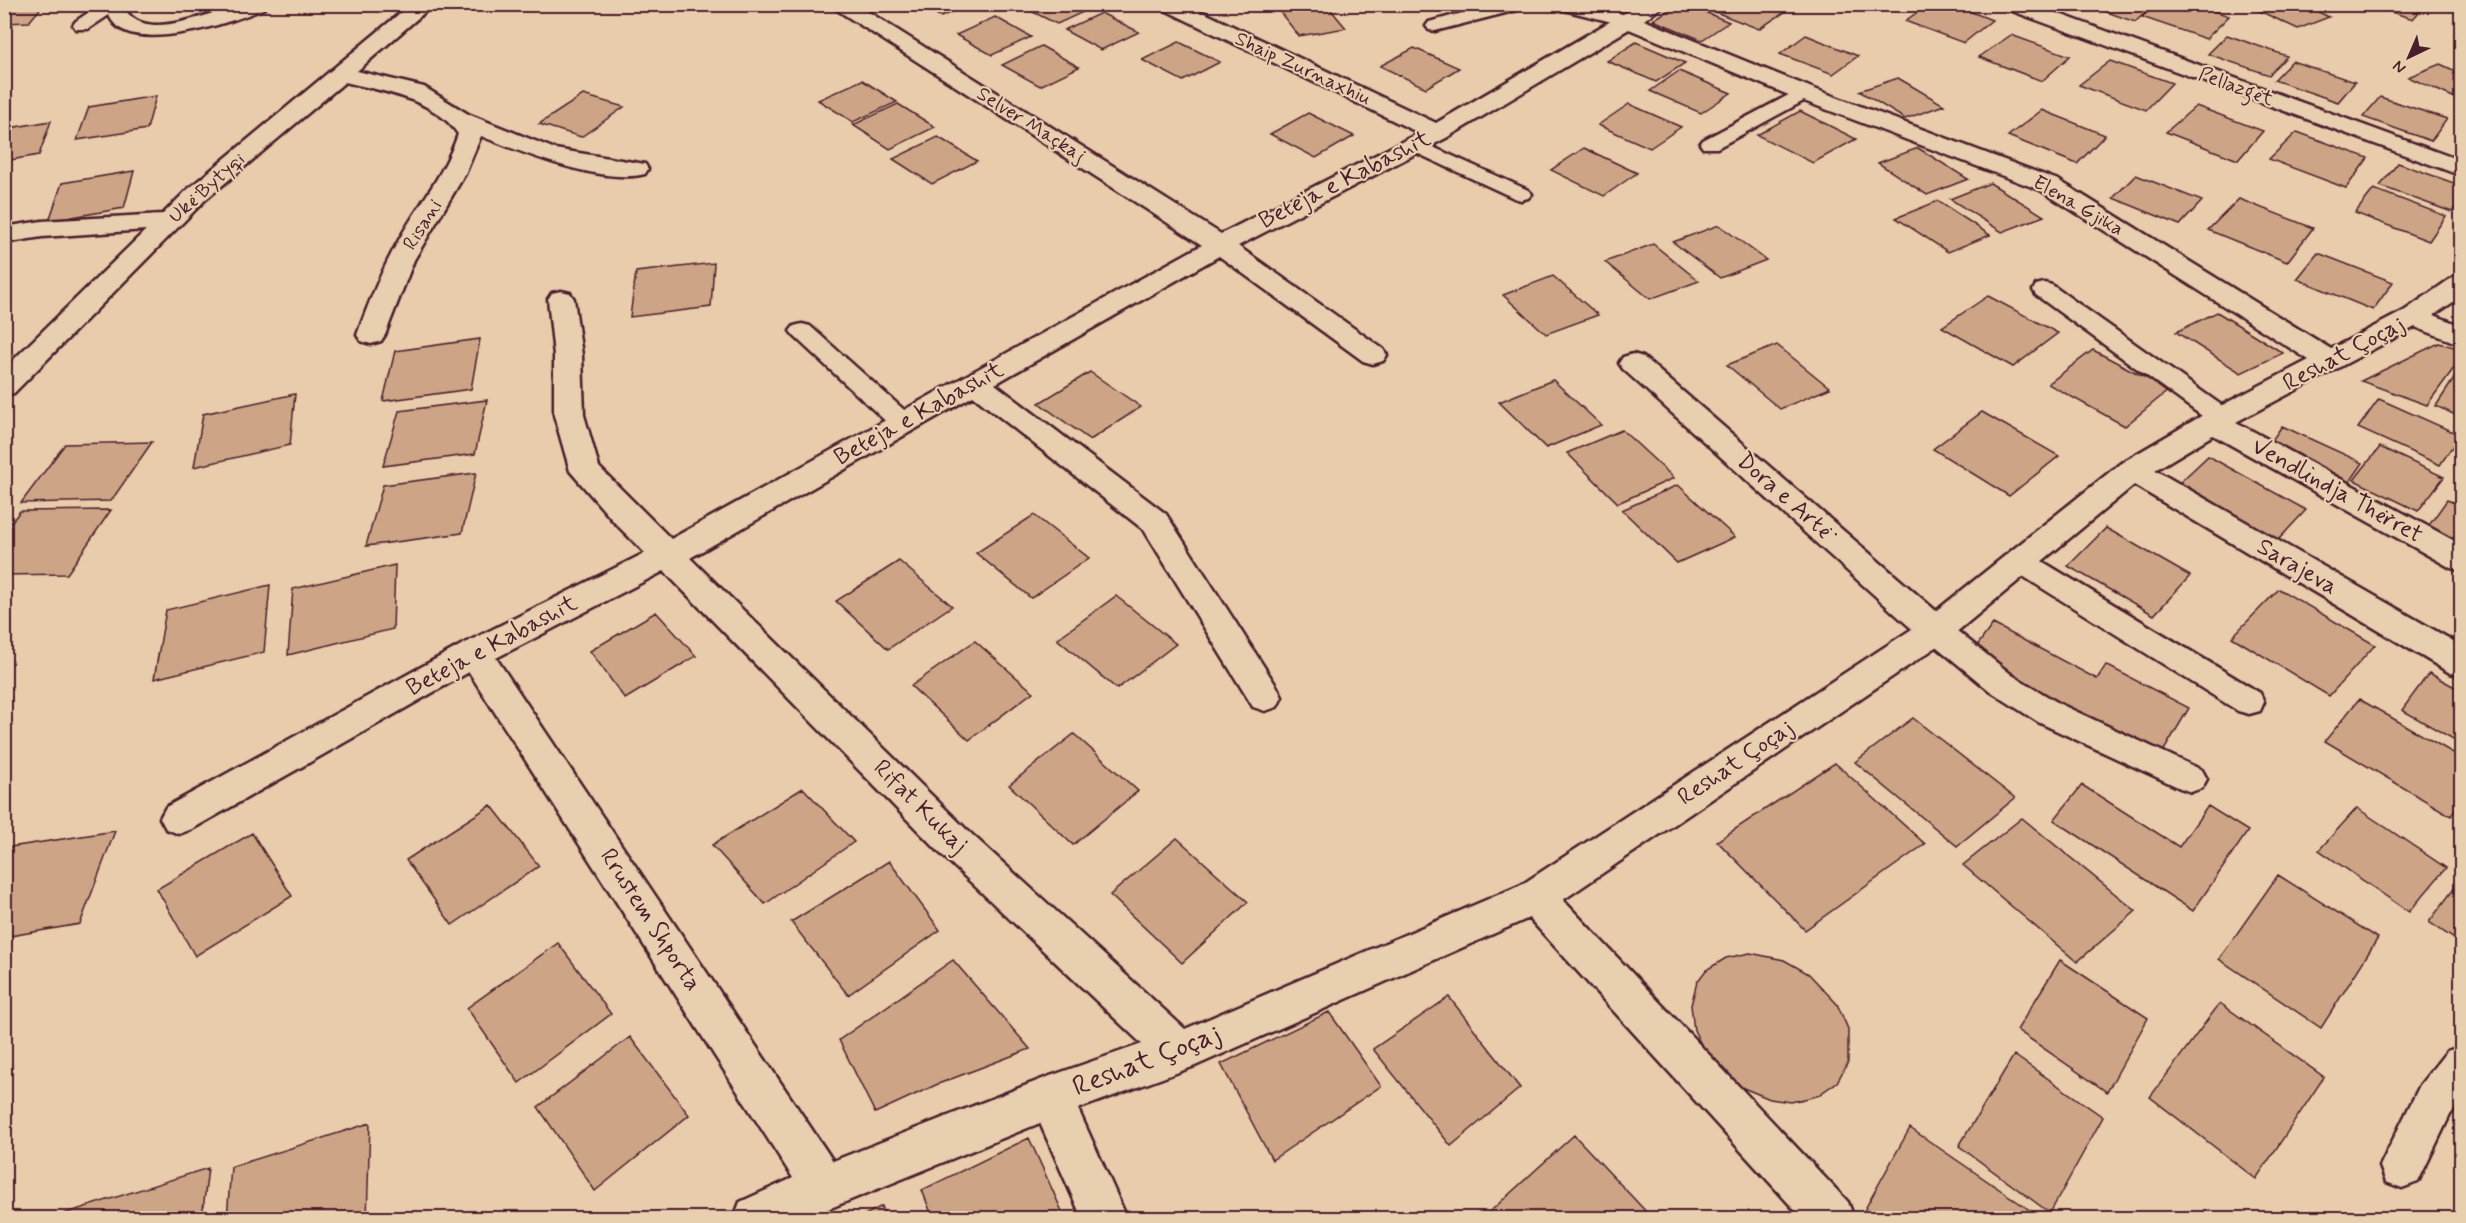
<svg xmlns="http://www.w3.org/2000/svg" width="2466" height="1223" font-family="Mynerve,sans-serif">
<rect width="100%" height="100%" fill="#e8ccac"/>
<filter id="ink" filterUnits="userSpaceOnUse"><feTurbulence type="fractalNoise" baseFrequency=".0167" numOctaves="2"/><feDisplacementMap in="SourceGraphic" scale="12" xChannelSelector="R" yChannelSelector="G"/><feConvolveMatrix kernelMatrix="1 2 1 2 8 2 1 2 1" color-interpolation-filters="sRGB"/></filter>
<g filter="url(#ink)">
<path fill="#cda586" stroke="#4a1f2b" stroke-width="1.5" d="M4 4H44L29 22 4 23Z
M919 4H970L941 17Z
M1023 4H1089L1094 7 1057 24 1021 6Z
M1314 4H1326L1346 28 1299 36 1279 11Z
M1678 4H1685L1729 22 1702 40 1653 20Z
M1719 4H1766L1785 12 1759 29 1710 10Z
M1929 4H1951L1992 20 1964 43 1905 21Z
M2084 4H2155L2135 22Z
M2158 4H2194L2229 16 2206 39 2142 17Z
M2302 4 2329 17 2298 29 2247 5Z
M2366 4H2426L2413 19Z
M1101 13 1139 32 1101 50 1064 30Z
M995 17 1031 37 992 55 956 35Z
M1806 35 1858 56 1833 74 1780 54Z
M2011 35 2070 56 2042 81 1979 57Z
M2227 35 2287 56 2269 75 2208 54Z
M1179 42 1220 62 1183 81 1142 60Z
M1636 42 1685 63 1656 82 1607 61Z
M1041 46 1079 67 1040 86 1002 65Z
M1414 48 1459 68 1426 88 1380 66Z
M2110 61 2172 83 2146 110 2079 85Z
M2292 61 2355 82 2338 102 2274 80Z
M2440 64 2462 74V101L2408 77Z
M1679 71 1731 93 1701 113 1650 91Z
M1898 78 1944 105 1905 119 1859 91Z
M862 80 897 102 853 122 818 100Z
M583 95 624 107 581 137 539 124Z
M156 96 147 129 77 140 89 107Z
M2380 97 2447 119 2431 141 2363 117Z
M898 104 935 127 890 149 853 125Z
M1629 104 1681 127 1650 148 1598 125Z
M2196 106 2263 131 2238 160 2166 132Z
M2042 110 2105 135 2077 164 2008 136Z
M1800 111 1856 139 1813 163 1757 135Z
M1308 113 1354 136 1316 158 1270 134Z
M51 121 39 155 4 161V129Z
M2297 132 2368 158 2346 188 2269 159Z
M938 137 977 161 932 184 893 159Z
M1584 148 1637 173 1604 196 1551 170Z
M1918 148 1968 179 1927 195 1878 163Z
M2398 163 2462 186V199L2452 212 2380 186Z
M134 171 124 208 49 221 62 183Z
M2136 175 2202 201 2180 225 2113 198Z
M1990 183 2044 216 2002 232 1950 199Z
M2374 189 2446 216 2429 241 2355 213Z
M2239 199 2313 228 2287 262 2208 230Z
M1938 201 1990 235 1948 252 1896 218Z
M1719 225 1766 260 1720 278 1673 242Z
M1653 244 1699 281 1650 299 1605 262Z
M2318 253 2393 282 2373 310 2297 279Z
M714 263 711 307 630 317 636 272Z
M1553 276 1598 315 1546 334 1503 295Z
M1988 296 2058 333 2013 367 1942 327Z
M2217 312 2283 353 2241 373 2176 332Z
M480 339 471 389 383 401 395 351Z
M2439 343 2462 349V357L2427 405 2361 381Z
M1777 345 1830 388 1780 409 1727 365Z
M2093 350 2169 390 2125 426 2048 384Z
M1090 372 1141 407 1090 440 1039 403Z
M2457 374 2462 376V418L2436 406Z
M1553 380 1601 425 1546 448 1499 402Z
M295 394 290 445 194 467 203 414Z
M2379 399 2460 435 2440 465 2358 428Z
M487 400 475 454 383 466 399 411Z
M1982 412 2059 456 2009 496 1933 449Z
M2282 426 2363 463 2349 483 2268 446Z
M1622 430 1674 478 1618 503 1567 453Z
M152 442 111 501 21 503 65 444Z
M2380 447 2444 477 2418 511 2354 480Z
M2208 456 2306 510 2278 540 2177 485Z
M476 473 462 533 366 546 383 485Z
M1678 485 1735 537 1677 563 1622 510Z
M2447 500 2462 506V549L2425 531Z
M111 510 67 574 4 575V532L20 511Z
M1034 515 1089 558 1031 598 976 553Z
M2106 528 2190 576 2154 615 2068 566Z
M899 561 952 606 888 649 836 601Z
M395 565 393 629 288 655 293 589Z
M270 585 264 652 154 679 166 610Z
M2279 589 2375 645 2329 696 2232 637Z
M1116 596 1176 644 1117 689 1057 639Z
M656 612 696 656 625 699 590 651Z
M1993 624 2097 679 2106 665 2189 708 2160 757 1971 654Z
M975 641 1033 692 969 740 911 686Z
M2429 673 2462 691V744L2402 710Z
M2359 699 2462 758V800L2451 816 2325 741Z
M1913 718 2015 798 1957 846 1855 762Z
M1074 734 1138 791 1073 845 1009 785Z
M1835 763 1925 844 1805 930 1717 841Z
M2082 785 2179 847 2208 806 2248 831 2193 911 2054 820Z
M803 788 854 842 765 904 712 845Z
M491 805 539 866 452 925 406 860Z
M2357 808 2446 868 2409 912 2319 850Z
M2022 818 2136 911 2077 962 1963 865Z
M115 831 80 924 4 937V848Z
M252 833 292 896 195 956 157 889Z
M1177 838 1248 902 1182 963 1110 895Z
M889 861 940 930 848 995 791 922Z
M2278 875 2378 938 2321 1028 2219 959Z
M2462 878V944L2429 922Z
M558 943 611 1014 519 1083 467 1008Z
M1750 953 1784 960 1809 974 1837 1004 1848 1029V1062L1837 1082 1817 1096 1791 1102 1770 1099 1741 1087 1727 1078 1706 1055 1694 1030 1691 1005 1697 982 1706 970 1726 958Z
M953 960 1030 1049 938 1084 875 1113 839 1040Z
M2060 960 2148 1018 2107 1092 2017 1030Z
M1449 997 1520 1088 1451 1146 1373 1049Z
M2220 1003 2324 1077 2256 1179 2150 1097Z
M1329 1012 1381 1086 1272 1160 1221 1064Z
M630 1037 689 1115 595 1191 538 1107Z
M2014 1055 2103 1117 2050 1213 1959 1146Z
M370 1123 367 1218H227L231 1167Z
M1910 1128 2031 1211 2027 1218H1860Z
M1574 1135 1652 1218H1483Z
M1029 1138 1065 1218H933L922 1190Z
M208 1168 202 1218H62L63 1214Z
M882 1206 886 1218H859Z"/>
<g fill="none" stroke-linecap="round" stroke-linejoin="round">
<g stroke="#4a1f2b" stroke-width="5">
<path id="lane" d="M101 4H123C139 48 213 10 244 4 251 3 260 4 268 4L265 8C236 21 126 59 109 15L88 29H76L73 25 76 21Z
M1496 4H1528L1525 8 1435 31 1429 30 1426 26 1429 22Z
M1553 4H1585L1634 17 1637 21 1634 25 1628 26 1556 8Z
M1804 87 1811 89 1814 93 1811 97 1717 148H1703L1700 144 1703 140Z
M1415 139 1528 190 1532 194 1528 198 1521 200 1514 198 1408 149 1405 145 1408 141Z
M2044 283 2052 285 2231 412 2235 418 2231 424 2222 426 2213 424 2036 295 2033 290 2036 285Z
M802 324 810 326 912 417 916 423 912 429 903 432 894 429 794 336 790 331 794 326Z
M2020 551 2030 554 2260 693 2264 702 2260 711 2249 714 2238 711 2010 568 2006 561 2010 554Z
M1936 619 1946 622 2012 675 2060 704 2202 770 2207 779 2202 788 2191 792 2180 788 2038 722 1990 691 1926 638 1922 630 1926 622Z"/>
</g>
<g stroke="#4a1f2b" stroke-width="5">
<path id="street" d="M411 4H434L357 71 424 87 468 114 555 149 645 164 648 169 645 174C602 185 521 152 481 136L465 174 414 260 385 335 381 341 371 344 361 341 357 335C369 302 382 269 400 238 420 203 445 173 458 134 435 99 383 91 345 82L205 200 14 393 4 395V369L146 230 42 237 4 243V227L42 221 163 214 187 190Z
M831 4H856L1221 234 1419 133 1161 8 1158 4H1186L1436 123 1640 4H1666L1644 20 1812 88 2058 180 2331 349 2404 311 2453 277 2462 275V296L2434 315 2462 326V345L2415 327 2236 422 2462 545V572L2451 568 2213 435 2155 470 2462 646V676L2450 673 2134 485 1948 639 1563 900 1848 1202 1854 1218H1802L1529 918 1195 1066 1078 1109 1127 1218H1082L1040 1123 806 1218H734L740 1202 793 1178 469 672 192 829 179 834 166 829 160 818 166 807 463 644 645 553 615 523 570 471 554 415V355L548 299 552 293 561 291 570 293 574 299 582 355 584 415 599 467 671 539 1202 245 834 8ZM1629 29 1796 98 2040 190 2309 360 2203 415 2121 463 1936 611 1643 357 1633 354 1623 357 1619 363 1623 369 1912 629 1521 885 1185 1029 967 830 690 558 973 396 1144 530 1253 707 1265 711 1277 707 1282 697 1277 687 1166 514 995 384 1219 256 1363 361 1373 364 1383 361 1387 355 1383 349 1238 246 1446 138ZM664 571 941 854 1142 1044 1050 1076 833 1161 496 658Z
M2001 4H2032L2462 161V176L2004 8Z
M2451 4H2462V11L2455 9Z
M2462 1046V1100L2450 1115 2418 1182 2402 1188 2386 1182 2380 1166 2420 1085 2447 1051Z"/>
</g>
<use href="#lane" fill="#e8cfb0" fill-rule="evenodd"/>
<use href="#street" fill="#e8cfb0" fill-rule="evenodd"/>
</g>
</g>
<g text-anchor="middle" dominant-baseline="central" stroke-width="4.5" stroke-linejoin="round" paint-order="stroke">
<g font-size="20" fill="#4a1f2b" stroke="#e8cfb0">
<text transform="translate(1303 69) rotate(25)">Shaip Zurnaxhiu</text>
<text transform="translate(2236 87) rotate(20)">Pellazgët</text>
<text transform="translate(1031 125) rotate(32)">Selver Maçkaj</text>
<text transform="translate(207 188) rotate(-42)">Ukë Bytyqi</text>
<text transform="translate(2078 206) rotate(30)">Elena Gjika</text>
<text transform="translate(423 225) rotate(-58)">Risani</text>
</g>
<g font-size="24" fill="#4a1f2b" stroke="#e8cfb0">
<text transform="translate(1345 180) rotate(-27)">Beteja e Kabashit</text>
<text transform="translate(2344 354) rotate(-28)">Reshat Çoçaj</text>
<text transform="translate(919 414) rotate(-29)">Beteja e Kabashit</text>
<text transform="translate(2337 491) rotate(29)">Vendlindja Thërret</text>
<text transform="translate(1784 496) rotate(41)">Dora e Artë</text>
<text transform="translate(2297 567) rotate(30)">Sarajeva</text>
<text transform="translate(492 646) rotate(-28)">Beteja e Kabashit</text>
<text transform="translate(1736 763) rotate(-34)">Reshat Çoçaj</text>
<text transform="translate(920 807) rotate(45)">Rifat Kukaj</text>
<text transform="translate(650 920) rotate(57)">Rrustem Shporta</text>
</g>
<g font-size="28" fill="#4a1f2b" stroke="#e8cfb0">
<text transform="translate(1147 1061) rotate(-21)">Reshat Çoçaj</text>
</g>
</g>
<rect width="2466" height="1223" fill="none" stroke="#e8cfb0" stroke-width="24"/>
<rect x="12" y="12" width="2442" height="1199" fill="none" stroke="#4a1f2b" stroke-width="2" filter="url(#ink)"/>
<g transform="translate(2409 57) rotate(224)" stroke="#e8cfb0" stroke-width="4.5" paint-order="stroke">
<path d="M0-4.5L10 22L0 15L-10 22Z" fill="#4a1f2b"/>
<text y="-9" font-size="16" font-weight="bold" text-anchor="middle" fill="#4a1f2b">N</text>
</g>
</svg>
